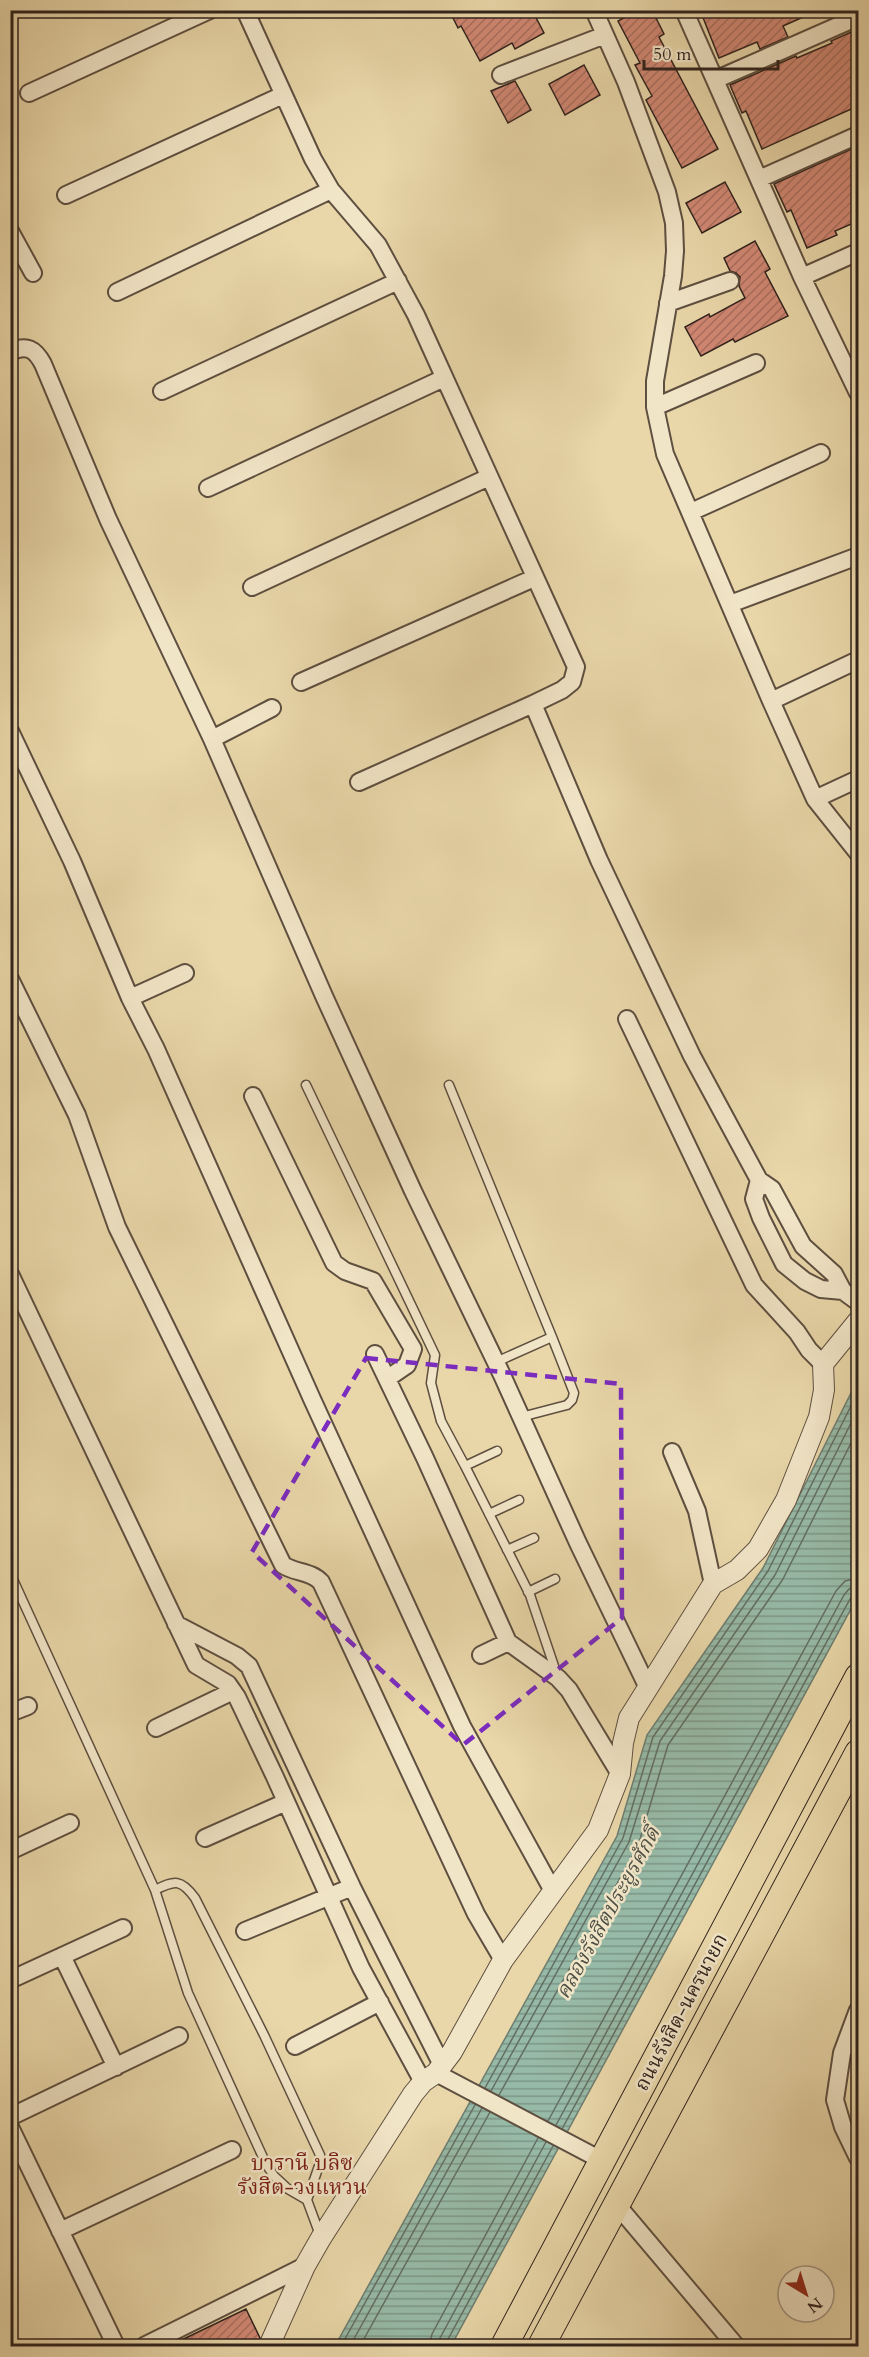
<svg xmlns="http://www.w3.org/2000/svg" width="869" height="2357" font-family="Cardo,'Noto Serif Thai',serif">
<defs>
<pattern id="water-rules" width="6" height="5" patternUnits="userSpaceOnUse" patternTransform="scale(1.5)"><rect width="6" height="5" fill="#97baa7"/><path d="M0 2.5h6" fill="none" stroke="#7c9787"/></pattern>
<pattern id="building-hatch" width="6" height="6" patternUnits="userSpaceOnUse" patternTransform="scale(1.5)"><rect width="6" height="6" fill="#d18874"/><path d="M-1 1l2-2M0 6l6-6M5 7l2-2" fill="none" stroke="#aa6f5f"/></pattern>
</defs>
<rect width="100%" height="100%" fill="#e9d7a9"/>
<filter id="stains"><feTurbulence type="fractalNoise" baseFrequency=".00333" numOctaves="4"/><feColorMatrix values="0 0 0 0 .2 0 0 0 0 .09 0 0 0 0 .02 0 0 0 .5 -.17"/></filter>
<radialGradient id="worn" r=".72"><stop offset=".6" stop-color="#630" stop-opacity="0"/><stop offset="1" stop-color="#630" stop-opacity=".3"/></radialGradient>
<path fill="url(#water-rules)" stroke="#6d7d70" stroke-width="1.5" d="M858 1379V1596L451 2346H335L617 1836 647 1735 763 1568Z"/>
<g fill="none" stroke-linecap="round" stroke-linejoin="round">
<path stroke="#636e62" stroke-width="1.5" d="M485 2088 623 1838 653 1737 768 1571 858 1392
M491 2091 629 1842 660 1741 775 1575 858 1409
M499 2095 638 1846 668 1745 783 1579 858 1429
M548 2121 836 1591 845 1581 858 1578
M556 2125 844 1595 849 1589 858 1587
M562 2129 850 1599 858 1595
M341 2346 475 2105
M350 2346 482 2108
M360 2346 490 2112
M429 2346 432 2334 538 2138
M438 2346 440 2338 546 2142
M446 2346 447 2341 553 2146"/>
</g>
<path fill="url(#building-hatch)" stroke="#2f221d" stroke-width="1.5" d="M449 10H532L544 33 515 49 512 43 480 61 461 26 458 28Z
M638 10H652L664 34 659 37 718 149 682 168 646 100 652 96 635 65 640 63 618 21Z
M700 10H819L783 26 788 37 760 49 757 42 719 58Z
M858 29V106L762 149 746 111 742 113 730 85 796 56 797 58 832 43 831 41Z
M584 65 600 95 565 115 549 84Z
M515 81 531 110 508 123 491 91Z
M858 146V178L852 181 858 196V221L835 231 837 235 807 248 791 210 787 212 774 184Z
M725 182 741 212 702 233 686 203Z
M755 241 770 269 765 272 788 316 735 342 733 339 701 356 685 327 709 314 710 317 745 298 739 286 740 277 736 273 730 271 724 258Z
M246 2309 260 2338 259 2340 245 2346H169Z"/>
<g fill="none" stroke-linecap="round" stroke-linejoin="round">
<g stroke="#5e4f40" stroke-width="11">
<path id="service" d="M306 1085 435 1355 431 1383 441 1421 465 1466
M449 1085 552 1337
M496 1362 552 1337 574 1393 572 1400 567 1405 521 1417
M497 1451 465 1466 530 1595 557 1675
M489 1514 519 1500
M507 1550 534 1538
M10 1573 155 1890 188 1993 266 2164 274 2176 288 2189 307 2200 320 2235
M528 1592 555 1579
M155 1890C175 1880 181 1879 195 1898L264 2035 320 2155V2163L307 2200"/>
</g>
<g stroke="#5e4f40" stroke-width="20">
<path id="minor" d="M245 10 313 159 331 190 378 245 416 315 576 667 572 682 562 690 533 704 599 860 692 1056 759 1180 772 1189 803 1246 834 1274 843 1291 858 1302
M594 10 626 82 667 192 674 223 675 251 673 276 655 381V407L665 454 771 701 815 799 858 853
M684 10 802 277 858 393
M501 75 605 35
M715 80 858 17
M29 93 210 10
M759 179 858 135
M66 195 283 95
M10 231 33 273
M802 277 858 252
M117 292 331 190
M668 303 730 281
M10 352C27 344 35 349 43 364L108 519 212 739 324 996 413 1191 502 1375 578 1543 648 1688
M162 391 398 281
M655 407 756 363
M208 488 444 378
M691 512 821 453
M252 587 489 477
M730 604 858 556
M301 682 534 578
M771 701 858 660
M10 731 72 861 130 998 156 1049 312 1399 462 1726 553 1891
M212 739 272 708
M359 782 533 704
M815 799 858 779
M10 979 77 1115 117 1227 283 1565C295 1573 311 1571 321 1582L476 1914 503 1960
M130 998 185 973
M627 1019 754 1285 797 1332 809 1350 823 1364
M253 1096 334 1263 345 1271 373 1281 413 1349 407 1365 388 1378
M759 1180 754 1199 761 1218 784 1264 805 1281 821 1289 843 1291
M10 1274 196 1665 228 1684 237 1697 275 1777 361 1968 423 2082
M375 1354 425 1458 508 1642 558 1678 569 1690 620 1774
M672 1452 697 1511 713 1584
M176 1624 237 1656 249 1666 352 1887 442 2065
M481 1655 508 1642
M10 1713 28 1706
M156 1728 233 1691
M205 1838 286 1802
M10 1851 70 1823
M245 1931 352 1887
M62 1956 116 2067
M10 1980 123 1928
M858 2010 842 2053 835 2100 843 2127 858 2158
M295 2046 380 2002
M436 2073 603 2161
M10 2117 179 2036
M10 2127 116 2346
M617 2205 736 2346
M60 2231 232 2150
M144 2346 305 2266"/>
</g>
<g stroke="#5e4f40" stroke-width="22">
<path id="tertiary" d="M269 2346 305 2266 321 2238 413 2094 423 2082 436 2073 452 2052 503 1960 598 1830 620 1774 623 1743 629 1718 713 1584 737 1570 758 1549 786 1500 819 1417 824 1390 823 1364 858 1321"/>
</g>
<g stroke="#2f221d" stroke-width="28">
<path id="primary" d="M504 2346 858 1677
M541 2346 858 1753"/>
</g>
<use href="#service" stroke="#f1e5c7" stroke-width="8"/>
<use href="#minor" stroke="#f1e5c7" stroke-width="16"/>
<use href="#tertiary" stroke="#f1e5c7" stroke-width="20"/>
<use href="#primary" stroke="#e9d7a9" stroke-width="26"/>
</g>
<path fill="none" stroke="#7b2cbf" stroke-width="4.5" stroke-dasharray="12 8" stroke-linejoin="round" d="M366 1358 621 1384 622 1618 463 1745 252 1552Z"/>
<g text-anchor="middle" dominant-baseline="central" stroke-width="5" stroke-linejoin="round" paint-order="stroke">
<g font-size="20" fill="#2f221d" stroke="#f1e5c7">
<text transform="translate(681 2012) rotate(-62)">ถนนรังสิต-นครนายก</text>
</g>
<g font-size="21" font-style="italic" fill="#4e5046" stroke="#f1e5c7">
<text transform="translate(608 1913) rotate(-61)">คลองรังสิตประยูรศักดิ์</text>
</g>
<g font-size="21" fill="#7a1f14" stroke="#f1e5c7">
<text x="302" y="2163">บารานี บลิซ<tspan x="302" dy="24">รังสิต-วงแหวน</tspan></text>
</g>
</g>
<rect width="869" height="2357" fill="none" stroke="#e9d7a9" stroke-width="36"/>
<rect x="12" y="12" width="845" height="2333" fill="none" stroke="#2f221d" stroke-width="3"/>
<rect x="18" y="18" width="833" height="2321" fill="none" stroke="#2f221d" stroke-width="1.5"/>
<g transform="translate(806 2294) rotate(142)"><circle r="28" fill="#f1e5c7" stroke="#a39783" stroke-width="1.5"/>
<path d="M0-4.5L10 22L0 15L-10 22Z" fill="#8f2418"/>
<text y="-9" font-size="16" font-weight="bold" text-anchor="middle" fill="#2f221d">N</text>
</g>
<path d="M644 60v9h134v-9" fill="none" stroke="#2f221d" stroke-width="3"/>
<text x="653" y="60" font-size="18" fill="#2f221d" stroke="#f1e5c7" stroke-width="4.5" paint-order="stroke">50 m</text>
<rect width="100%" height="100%" filter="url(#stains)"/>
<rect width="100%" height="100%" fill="url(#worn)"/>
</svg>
